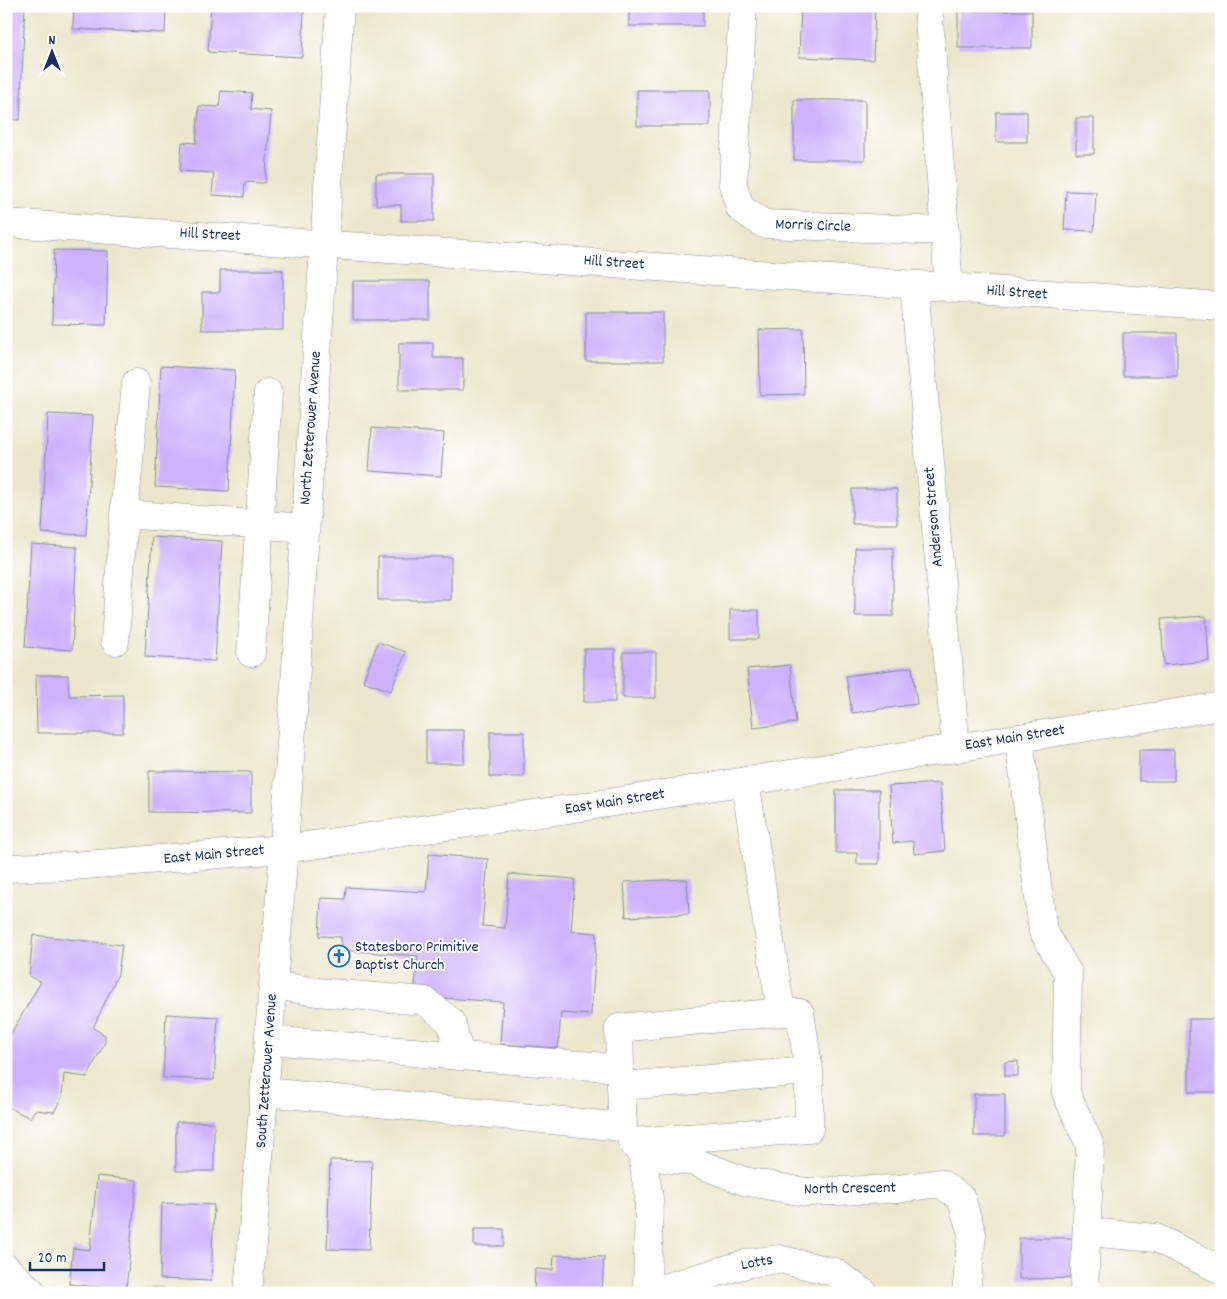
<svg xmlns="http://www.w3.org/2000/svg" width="1227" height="1299" font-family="Dekko,sans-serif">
<rect width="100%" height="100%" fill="#fff"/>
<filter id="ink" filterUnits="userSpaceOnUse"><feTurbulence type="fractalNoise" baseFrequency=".02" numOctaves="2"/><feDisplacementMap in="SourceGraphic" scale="10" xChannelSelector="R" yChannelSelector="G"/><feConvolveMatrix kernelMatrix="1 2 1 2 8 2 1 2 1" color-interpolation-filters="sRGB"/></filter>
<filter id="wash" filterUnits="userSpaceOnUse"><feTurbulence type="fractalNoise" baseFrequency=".0096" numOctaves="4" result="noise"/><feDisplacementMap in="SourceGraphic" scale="20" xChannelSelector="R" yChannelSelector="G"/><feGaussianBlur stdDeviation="1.12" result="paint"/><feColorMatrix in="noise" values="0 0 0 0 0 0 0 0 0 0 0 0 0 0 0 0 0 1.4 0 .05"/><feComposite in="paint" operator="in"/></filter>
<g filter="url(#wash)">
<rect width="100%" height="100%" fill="#ece7cc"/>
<g id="blocks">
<path fill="#ceb3fc" d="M6 6H25L20 120 6 119Z
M74 6H166L165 33 73 29Z
M211 6 304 11 302 57 208 52Z
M629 6H703V26H629Z
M801 6H875L873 60 799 57Z
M958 11H1032V48H958Z
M637 90H710V126H637Z
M221 91 252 93 251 109 271 111 265 183 245 182 244 197 212 195 214 173 180 171 182 142 196 143 199 106 219 107Z
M794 100H865V160H794Z
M996 112H1027V142H996Z
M1076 118H1094V154H1076Z
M376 174H434V221H401V205H376Z
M1066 191 1096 192 1094 231 1064 230Z
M54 250 108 251 106 325 52 324Z
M220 270H283V330H202V292H220Z
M353 281H430V320H353Z
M586 312H663V361H586Z
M803 329 804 394 760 395 759 330Z
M1123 333H1177V376H1123Z
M399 343H433V358H463V390H399Z
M161 366 235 370 229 491 155 487Z
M48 414 93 416 86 535 42 533Z
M372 428 444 433 441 476 369 471Z
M852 489H897V524H852Z
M152 537 222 541 215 661 145 657Z
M31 544 77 547 72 650 25 647Z
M855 548H893V616H855Z
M378 557H451V600H378Z
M730 610H759V639H730Z
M1206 616 1209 661 1164 665 1161 619Z
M378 642 406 652 391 691 363 681Z
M584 649H615V702H584Z
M623 652H656V698H623Z
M790 665 796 723 753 728 747 669Z
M912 667 917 704 852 713 846 676Z
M36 675H68L69 696 123 695V733H37Z
M426 730H464V763H426Z
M490 732H524V777H490Z
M1139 750H1174V781H1139Z
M149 771 251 772V813L149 812Z
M940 783 945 851 914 854 913 841 893 843 889 786Z
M836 790H879V864H857V853H836Z
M429 854 488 859 482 926 505 928 509 874 575 879 571 931 597 933 591 1015 561 1013 558 1048 500 1044 503 1002 414 996 418 956 341 950V937L319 936 321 898 345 899 346 887 426 892Z
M687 879 689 914 626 917 624 882Z
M33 935 122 945 118 974 93 1028 105 1035V1042L87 1077 64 1074 62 1097 54 1112 35 1110 30 1118 6 1106V1042L41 982 29 976Z
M166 1014 218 1017 214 1080 163 1078Z
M1189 1019H1221V1092H1189Z
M1018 1061V1076H1005V1062Z
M974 1094H1005V1136H974Z
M176 1122H214V1171H176Z
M330 1160 372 1161 369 1250 327 1249Z
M97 1176 137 1180 126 1290 69 1284 73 1248 90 1250Z
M162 1203 214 1205 211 1281 160 1279Z
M474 1229H504V1246H474Z
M1019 1238H1078L1079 1278 1019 1279Z
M554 1255 604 1257 602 1293H534L535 1269 553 1270Z
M141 1287 165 1288V1293H141Z"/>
</g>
</g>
<g filter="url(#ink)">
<use href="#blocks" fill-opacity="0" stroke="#848b95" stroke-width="1"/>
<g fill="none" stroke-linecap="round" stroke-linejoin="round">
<g stroke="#848b95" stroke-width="29">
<path id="minor" d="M743 6 733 185 740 208 764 224 944 231
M928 6 949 288
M6 223C411 247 816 280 1221 306
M914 286 956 748
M124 514 136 383
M115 641 124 514 305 528
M251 653 268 393
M1019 738 1043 931 1068 973 1066 1093 1090 1145 1084 1293
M745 781 781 1012
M269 1040 460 1056 451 1022 425 1001 317 992 273 985
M620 1068 619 1028 781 1012 800 1013 809 1071 621 1086
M265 1092 623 1127 620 1068 460 1056
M632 1141 642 1155 649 1198 647 1293
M632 1142 809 1129V1071
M642 1155 695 1162 744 1181 805 1192 897 1189 940 1183 961 1198 972 1234 966 1293
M1087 1232 1156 1238 1221 1270
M6 1268 33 1293
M248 1293 284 849 340 6
M647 1293 749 1263 779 1259 834 1272 864 1293"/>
</g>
<g stroke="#848b95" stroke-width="29">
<path id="major" d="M6 868 73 866 284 849 576 808 1221 706"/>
</g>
<use href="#minor" stroke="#fff" stroke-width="28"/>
<use href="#major" stroke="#fff" stroke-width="28"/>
</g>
</g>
<defs>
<g id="church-ring" transform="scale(1.125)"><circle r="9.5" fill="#fff" stroke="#1f6fb2" stroke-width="1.5"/><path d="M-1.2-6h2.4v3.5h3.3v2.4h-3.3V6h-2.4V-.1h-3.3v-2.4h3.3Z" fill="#1f6fb2"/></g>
</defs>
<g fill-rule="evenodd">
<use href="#church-ring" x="339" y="956"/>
</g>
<g text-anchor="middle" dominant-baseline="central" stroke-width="4" stroke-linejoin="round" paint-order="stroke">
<g font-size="16" fill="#1b2f5e" stroke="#fff">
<text transform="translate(813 226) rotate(2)">Morris Circle</text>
<text transform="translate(210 235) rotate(3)">Hill Street</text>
<text transform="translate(614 263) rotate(4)">Hill Street</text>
<text transform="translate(1017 293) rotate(4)">Hill Street</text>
<text transform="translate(311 428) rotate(-86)">North Zetterower Avenue</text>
<text transform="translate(934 517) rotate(-95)">Anderson Street</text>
<text transform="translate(1015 738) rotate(-9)">East Main Street</text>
<text transform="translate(615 802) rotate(-9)">East Main Street</text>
<text transform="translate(214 855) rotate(-5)">East Main Street</text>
<text transform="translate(267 1071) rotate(-86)">South Zetterower Avenue</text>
<text transform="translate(850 1189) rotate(-1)">North Crescent</text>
<text transform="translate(757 1263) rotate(-10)">Lotts</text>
</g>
<g font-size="16" fill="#1b2f5e" stroke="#fff" text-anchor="start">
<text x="355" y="947">Statesboro Primitive<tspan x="355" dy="18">Baptist Church</tspan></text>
</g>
</g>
<rect width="1227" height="1299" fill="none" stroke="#fff" stroke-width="25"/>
<g transform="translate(52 52)" stroke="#ffffff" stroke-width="4" paint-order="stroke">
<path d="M0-4L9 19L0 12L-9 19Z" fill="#1b2f5e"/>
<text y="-8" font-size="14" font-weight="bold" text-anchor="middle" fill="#1b2f5e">N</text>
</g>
<path d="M30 1262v8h74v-8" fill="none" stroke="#1b2f5e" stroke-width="2.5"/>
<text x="38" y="1262" font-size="15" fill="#1b2f5e" stroke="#ffffff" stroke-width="4" paint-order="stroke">20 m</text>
</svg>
